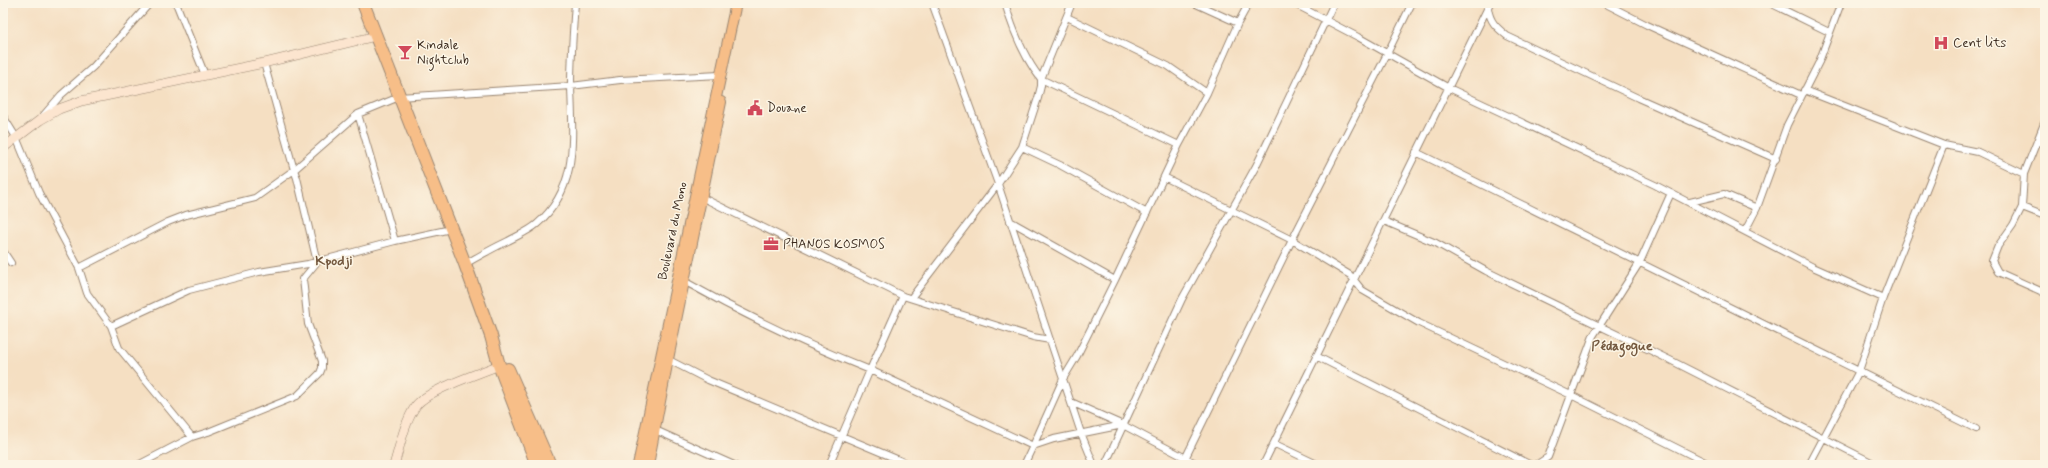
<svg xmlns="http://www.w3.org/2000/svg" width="2048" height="468" font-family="Mynerve,sans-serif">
<rect width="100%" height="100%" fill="#fcf5e5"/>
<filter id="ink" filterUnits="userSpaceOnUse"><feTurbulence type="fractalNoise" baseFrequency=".025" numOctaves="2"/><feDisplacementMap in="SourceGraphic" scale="8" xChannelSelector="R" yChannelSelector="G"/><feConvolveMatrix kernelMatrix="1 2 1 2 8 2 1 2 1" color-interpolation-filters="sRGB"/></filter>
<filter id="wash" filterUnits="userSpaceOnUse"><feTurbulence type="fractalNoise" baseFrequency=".012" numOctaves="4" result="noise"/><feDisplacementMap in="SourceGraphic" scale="16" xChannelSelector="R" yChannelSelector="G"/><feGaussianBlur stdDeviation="0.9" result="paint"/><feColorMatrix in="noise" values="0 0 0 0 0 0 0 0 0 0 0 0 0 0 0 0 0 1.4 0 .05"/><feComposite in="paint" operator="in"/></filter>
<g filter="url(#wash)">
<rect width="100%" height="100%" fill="#f5dfc2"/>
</g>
<g filter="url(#ink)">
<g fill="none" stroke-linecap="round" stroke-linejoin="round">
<g stroke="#988470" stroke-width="8">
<path id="street" d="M176 3 205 75
M932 3 998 184 1081 433 1094 465
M1005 3C1013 31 1023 56 1041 79L1179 145
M1194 3 1238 23
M1293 3 1358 37 1449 88 1655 185 1813 267 1883 298
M1604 3 1647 25 1801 95
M1770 3 1829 32
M1488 8C1490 22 1496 27 1507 36L1638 98 1776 159
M1067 17 1168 66 1207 93
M264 63 294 170 358 114 399 97 571 86 620 80 720 75
M1804 90 1944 145 1978 152 2024 174
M358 114 395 241
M3 116 16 137 39 193 79 268 168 222 186 215 255 198 294 170 297 178 317 262 303 279 308 324 322 361V368L320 373 297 396 208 432 192 437 138 465
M42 117 61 95 93 67 150 3
M2045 121 2024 174 2022 207 2013 225 1998 246 1992 261 1998 272 2045 293
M2037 141 2045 144
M1022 147 1060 165 1147 213
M1416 152 1976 429
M1164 177 1292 240 1350 275 1362 290 1419 323 1575 397 1711 465
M699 196 903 296 1033 337 1050 340
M1690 202 1724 194 1757 208 1787 125 1819 62 1841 3
M2022 207 2045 216
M1010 221 1115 280
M1384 221 1436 243 1486 271 1670 360 1877 465
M1745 231 1757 208
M3 251 11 263
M465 264C479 256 493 248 508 241 517 236 529 231 537 224 580 187 572 136 571 85 571 58 573 30 575 3
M79 268 87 293 111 326 119 348 192 437
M682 280C742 314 805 344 870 370L903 296
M911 298 998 184 1022 147 1038 98 1041 86V79L1072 3
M111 326 189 290 259 272 308 264 395 241 451 229
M1316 356 1531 465
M667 359 708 380 911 465
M1071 402 1123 425 1199 465
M653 429 734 465
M1275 444 1319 465
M1033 446 1063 379 1077 356 1115 280 1179 145 1207 93 1238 23 1249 3
M1033 446 1054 439 1123 425
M829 465 870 370 1033 446 1024 465
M1105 465 1182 299 1256 166 1334 3
M1182 465 1292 240 1387 54 1412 3
M1263 465 1490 3
M1536 465 1548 457 1593 336 1640 262 1671 193
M1809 465 1859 371 1883 298 1944 145"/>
</g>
<g stroke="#988470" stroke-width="10">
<path id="secondary" d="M3 148 40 120 59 109 81 101 264 63 376 36
M394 465C400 446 404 424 415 407 426 390 479 374 499 365"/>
</g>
<g stroke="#988470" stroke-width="12">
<path id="primary" d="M638 465 736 3
M648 465 668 359 721 102"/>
</g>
<g stroke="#988470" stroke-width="14">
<path id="highway" d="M363 3 465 264 491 336 499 365 537 465
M508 369 550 465"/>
</g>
<use href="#street" stroke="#fff" stroke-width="6"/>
<use href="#secondary" stroke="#fce5cf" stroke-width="9"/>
<use href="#primary" stroke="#f7be88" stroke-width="10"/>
<use href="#highway" stroke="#f7be88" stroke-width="12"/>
</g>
</g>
<defs>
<g id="hospital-bare" transform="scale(1.2)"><path d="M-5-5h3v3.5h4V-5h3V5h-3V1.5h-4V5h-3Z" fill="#d1495b" stroke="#fcf5e5" stroke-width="2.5" paint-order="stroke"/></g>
<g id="bar-bare" transform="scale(1.2)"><path d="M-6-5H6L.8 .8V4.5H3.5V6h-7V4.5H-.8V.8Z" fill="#d1495b" stroke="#fcf5e5" stroke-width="2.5" paint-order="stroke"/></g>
<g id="civic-bare" transform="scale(1.2)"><path d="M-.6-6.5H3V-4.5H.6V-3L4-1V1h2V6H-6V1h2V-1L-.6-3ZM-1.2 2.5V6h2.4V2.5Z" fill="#d1495b" stroke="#fcf5e5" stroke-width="2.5" paint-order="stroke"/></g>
<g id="office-bare" transform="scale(1.2)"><path d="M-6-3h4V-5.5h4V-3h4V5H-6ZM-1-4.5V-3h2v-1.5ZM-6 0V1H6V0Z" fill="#d1495b" stroke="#fcf5e5" stroke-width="2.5" paint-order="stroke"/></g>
</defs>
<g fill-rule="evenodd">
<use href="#hospital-bare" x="1941" y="43"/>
<use href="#bar-bare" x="405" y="52"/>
<use href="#civic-bare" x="755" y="108"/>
<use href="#office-bare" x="771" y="244"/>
</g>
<g text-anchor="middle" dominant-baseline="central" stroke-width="3" stroke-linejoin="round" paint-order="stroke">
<g font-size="13" fill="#3b2a1e" stroke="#fcf5e5" text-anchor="start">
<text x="1953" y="43">Cent lits</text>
<text x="417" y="45">Kindale<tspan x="417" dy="15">Nightclub</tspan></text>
<text x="767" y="108">Douane</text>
<text x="783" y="244">PHANOS KOSMOS</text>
</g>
<g font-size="13" fill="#3b2a1e" stroke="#fcf5e5">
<text transform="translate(673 231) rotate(-78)">Boulevard du Mono</text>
</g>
<g font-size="14" font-weight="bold" fill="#745940" stroke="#fcf5e5">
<text x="334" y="261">Kpodji</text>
<text x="1622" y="346">Pédagogue</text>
</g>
</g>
<rect width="2048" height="468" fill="none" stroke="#fcf5e5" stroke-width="16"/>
</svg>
